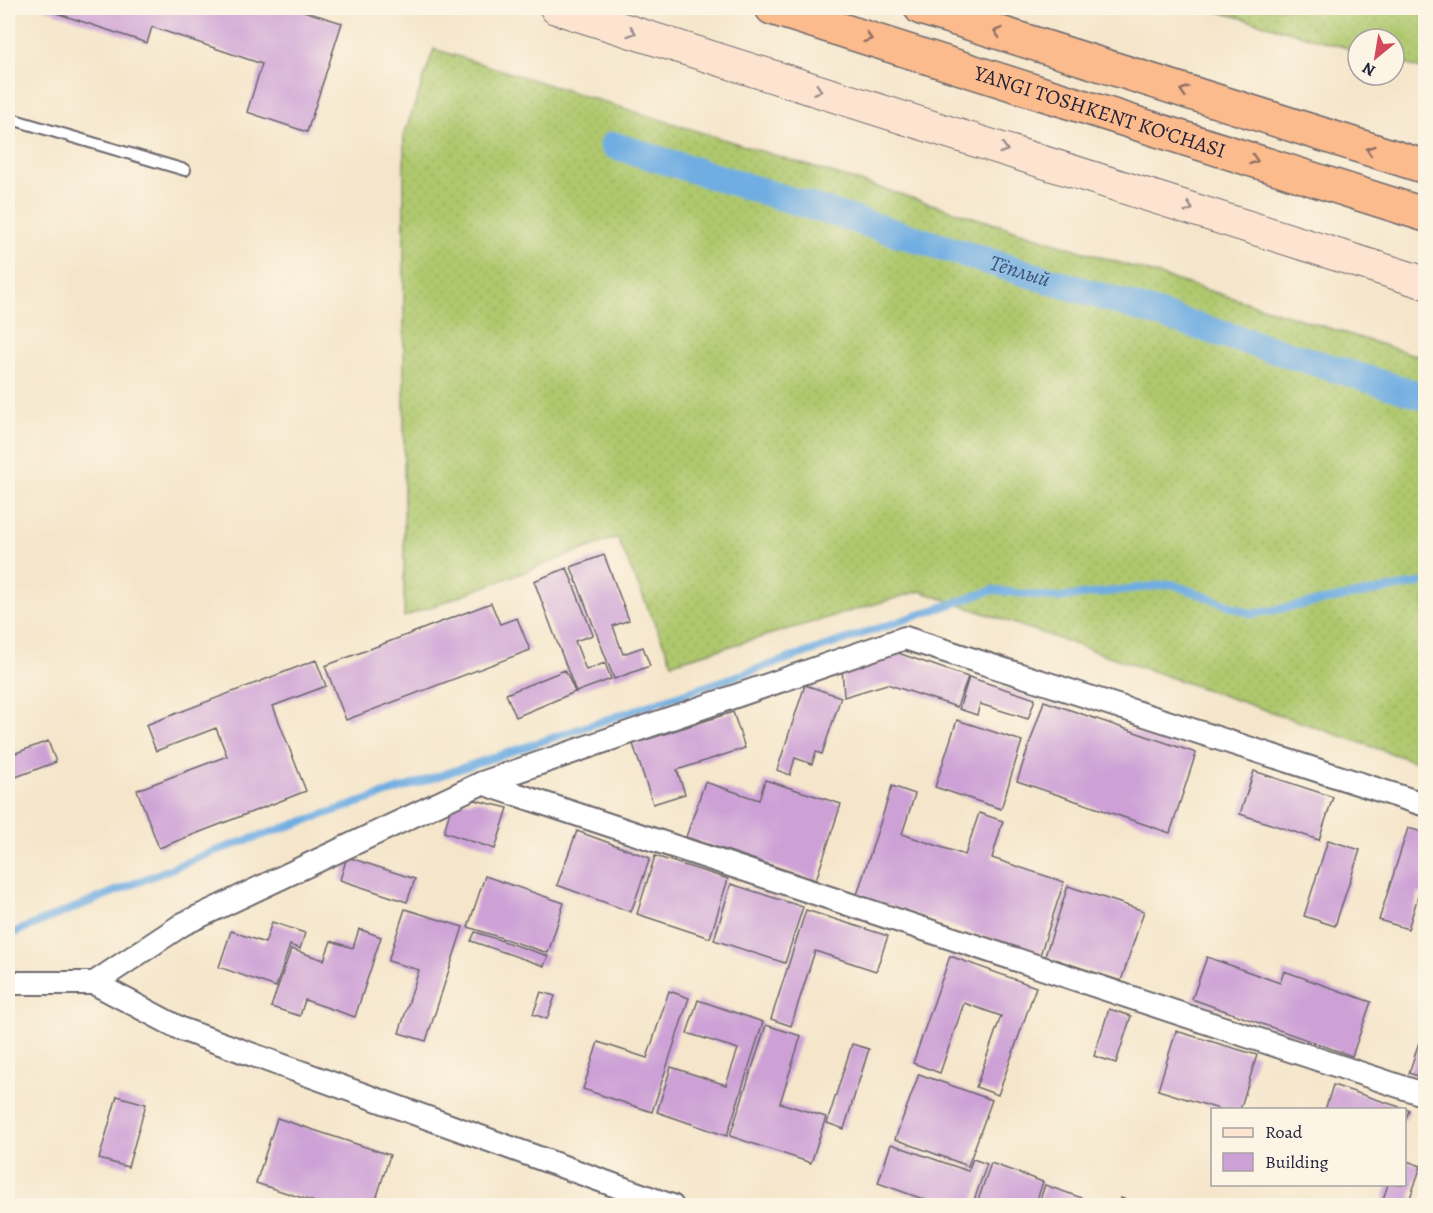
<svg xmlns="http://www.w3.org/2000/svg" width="1433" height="1213" font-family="Alegreya,serif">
<defs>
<pattern id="grass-dots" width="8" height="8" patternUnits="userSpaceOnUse" patternTransform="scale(1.5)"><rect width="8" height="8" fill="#afc86d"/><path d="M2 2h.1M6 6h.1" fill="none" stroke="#96ac5f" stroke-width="1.8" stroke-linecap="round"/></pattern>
</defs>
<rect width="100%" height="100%" fill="#fcf5e5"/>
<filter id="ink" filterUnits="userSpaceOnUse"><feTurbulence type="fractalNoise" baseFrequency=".0167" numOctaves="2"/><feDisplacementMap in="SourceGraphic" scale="12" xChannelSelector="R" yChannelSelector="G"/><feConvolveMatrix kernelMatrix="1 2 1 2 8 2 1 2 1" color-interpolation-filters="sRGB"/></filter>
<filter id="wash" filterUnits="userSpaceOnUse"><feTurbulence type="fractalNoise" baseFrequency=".008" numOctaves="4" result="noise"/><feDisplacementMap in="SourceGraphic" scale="24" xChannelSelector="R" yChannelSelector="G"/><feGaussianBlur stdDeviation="1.35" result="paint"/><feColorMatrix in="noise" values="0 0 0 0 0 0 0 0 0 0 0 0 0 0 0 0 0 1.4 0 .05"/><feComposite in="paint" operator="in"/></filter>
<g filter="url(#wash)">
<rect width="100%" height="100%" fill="#f5e6cb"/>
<path fill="url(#grass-dots)" stroke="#687554" stroke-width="1.5" d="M1206 8H1425V70L1394 61V39H1358V51Z
M434 49 1425 358V765L920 591 672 663 617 537 404 617V135Z"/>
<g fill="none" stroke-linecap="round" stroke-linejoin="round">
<path stroke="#70ade2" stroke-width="8" d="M8 935 212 852 993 590 1057 598 1172 584 1252 614 1426 582"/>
<path stroke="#70ade2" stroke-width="27" id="s1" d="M613 145 1426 397"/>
</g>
<g id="blocks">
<path fill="#cda1d6" d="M41 8H294L342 23 307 132 247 112 262 64 152 27 147 43Z
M604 555 629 620 613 626 623 654 643 647 650 666 614 679 571 567Z
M567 568 593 635 575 641 586 670 605 663 611 679 576 692 534 581Z
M491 603 500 624 517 618 530 650 346 720 325 666Z
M898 653 968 677 957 707 887 684 844 697 842 668Z
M316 660 326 686 273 706 306 791 159 848 137 790 227 756 216 728 156 751 146 725Z
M565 670 575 692 516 717 506 694Z
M969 677 1035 699 1028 719 980 704 977 715 959 709Z
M805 685 841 697 822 754 816 752 812 764 795 758 790 775 777 770Z
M1044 701 1196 753 1170 833 1017 781Z
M733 712 745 748 677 770 685 794 653 804 633 744Z
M957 720 1022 741 1001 809 935 787Z
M48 741 56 762 8 780V756Z
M1254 771 1333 797 1319 840 1240 814Z
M765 780 841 804 816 880 686 837 705 782 759 800Z
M892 786 915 794 902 834 965 855 979 813 1003 821 992 858 1064 882 1040 955 857 895Z
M475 800 508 808 495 849 444 832 452 804Z
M1408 828 1426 833V895L1419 893 1408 929 1379 920Z
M577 831 650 858 631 912 557 885Z
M1328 840 1360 850 1335 926 1304 916Z
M655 856 728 879 710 938 637 914Z
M347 857 415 879 407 902 340 880Z
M485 876 564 903 548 953 468 927Z
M731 884 803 907 785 963 714 940Z
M1068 886 1144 911 1121 981 1045 956Z
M405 909 463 927 426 1041 399 1033 419 970 388 961Z
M806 910 888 936 876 971 815 951 791 1026 771 1019Z
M272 922 305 933 300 949 290 945 276 987 219 967 231 931 265 943Z
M359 929 381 937 355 1017 305 1000 300 1016 271 1007 291 949 324 960 331 941 353 948Z
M475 932 548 956 544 966 471 941Z
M950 956 1036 987 998 1095 976 1087 1001 1016 964 1003 940 1073 913 1063Z
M1207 957 1280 983 1284 971 1371 1002 1352 1056 1192 999Z
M669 991 689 998 652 1112 583 1089 598 1042 647 1058Z
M541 992 555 996 547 1019 533 1014Z
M698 1000 763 1022 727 1136 657 1112 671 1067 726 1085 738 1049 687 1033Z
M1109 1009 1131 1016 1116 1063 1094 1056Z
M766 1025 801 1036 780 1103 826 1117 811 1163 730 1136Z
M1423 1030H1426V1079L1409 1073Z
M1176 1031 1257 1055 1240 1110H1222L1158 1090Z
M852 1044 869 1049 844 1129 827 1123Z
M919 1074 992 1100 968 1166 895 1139Z
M1333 1085 1409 1110 1405 1122 1404 1110H1325Z
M117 1096 146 1104 128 1167 99 1159Z
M277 1118 390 1155 374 1206H327L256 1183Z
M891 1144 968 1171 973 1159 987 1164 972 1206H943L878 1183Z
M1404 1160 1421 1166 1410 1198 1426 1203V1206H1381L1388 1184H1404Z
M991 1163 1043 1182 1035 1206H976Z
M1045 1185 1102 1205V1206H1038Z
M1121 1198 1141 1205V1206H1119Z"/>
</g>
</g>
<g filter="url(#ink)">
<use href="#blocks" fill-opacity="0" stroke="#6c676d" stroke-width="1.5"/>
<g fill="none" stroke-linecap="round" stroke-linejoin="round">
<g stroke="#6c676d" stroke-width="14">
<path id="lane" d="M8 118 185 170"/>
</g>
<g stroke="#6c676d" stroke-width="26">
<path id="street" d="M482 783 1426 1095
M8 983H94L181 1029 672 1206
M94 983 183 924 482 783 905 638 1426 805"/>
</g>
<g stroke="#6c676d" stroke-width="34">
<path id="secondary" d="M556 8 1426 283"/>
</g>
<g stroke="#6c676d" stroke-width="36">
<g id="highway">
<path id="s2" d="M772 8 1426 215"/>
<path d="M921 8 1426 167"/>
</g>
</g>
<use href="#lane" stroke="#fff" stroke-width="10"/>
<use href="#street" stroke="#fff" stroke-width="22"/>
<use href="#secondary" stroke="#fde4d1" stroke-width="32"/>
<use href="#highway" stroke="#fbbb8d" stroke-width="33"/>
</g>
<defs><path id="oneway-chevron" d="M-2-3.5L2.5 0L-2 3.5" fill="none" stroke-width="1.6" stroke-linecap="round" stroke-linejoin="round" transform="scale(1.5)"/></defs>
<g stroke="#9a8d8e">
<use href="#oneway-chevron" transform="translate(632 32) rotate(18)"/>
<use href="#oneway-chevron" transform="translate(818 90) rotate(18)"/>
<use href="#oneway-chevron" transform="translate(1004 149) rotate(18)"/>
<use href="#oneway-chevron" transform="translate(1189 208) rotate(18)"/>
</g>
<g stroke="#8e6e64">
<use href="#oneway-chevron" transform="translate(998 32) rotate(-162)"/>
<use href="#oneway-chevron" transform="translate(868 38) rotate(18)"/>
<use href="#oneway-chevron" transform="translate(1184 91) rotate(-162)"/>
<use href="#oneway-chevron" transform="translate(1370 150) rotate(-162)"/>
<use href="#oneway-chevron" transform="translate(1254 160) rotate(18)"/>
</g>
</g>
<g text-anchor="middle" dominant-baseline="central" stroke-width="4.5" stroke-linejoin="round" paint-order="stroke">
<g font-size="21" fill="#22223b" stroke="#fcf5e5">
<text stroke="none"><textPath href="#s2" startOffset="344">YANGI TOSHKENT KO‘CHASI</textPath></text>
</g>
<g font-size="22" font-style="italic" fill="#3d5375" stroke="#fcf5e5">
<text stroke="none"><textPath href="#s1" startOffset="426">Тёплый</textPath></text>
</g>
</g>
<rect width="1433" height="1213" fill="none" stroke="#fcf5e5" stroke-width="30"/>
<rect x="1211" y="1108" width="195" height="78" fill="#fcf5e5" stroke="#a5a1a1" stroke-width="1.5"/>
<rect x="1223" y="1128" width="30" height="9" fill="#fde4d1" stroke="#a5a1a1" stroke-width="1.5"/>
<text x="1265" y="1138" font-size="18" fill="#22223b">Road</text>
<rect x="1223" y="1153" width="30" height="18" fill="#cda1d6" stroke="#a5a1a1" stroke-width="1.5"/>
<text x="1265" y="1168" font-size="18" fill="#22223b">Building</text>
<g transform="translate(1376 57) rotate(210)"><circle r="28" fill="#fcf5e5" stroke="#a5a1a1" stroke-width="1.5"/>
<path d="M0-4.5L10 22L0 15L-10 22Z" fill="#d1495b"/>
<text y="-9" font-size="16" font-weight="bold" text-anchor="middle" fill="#22223b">N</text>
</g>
</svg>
